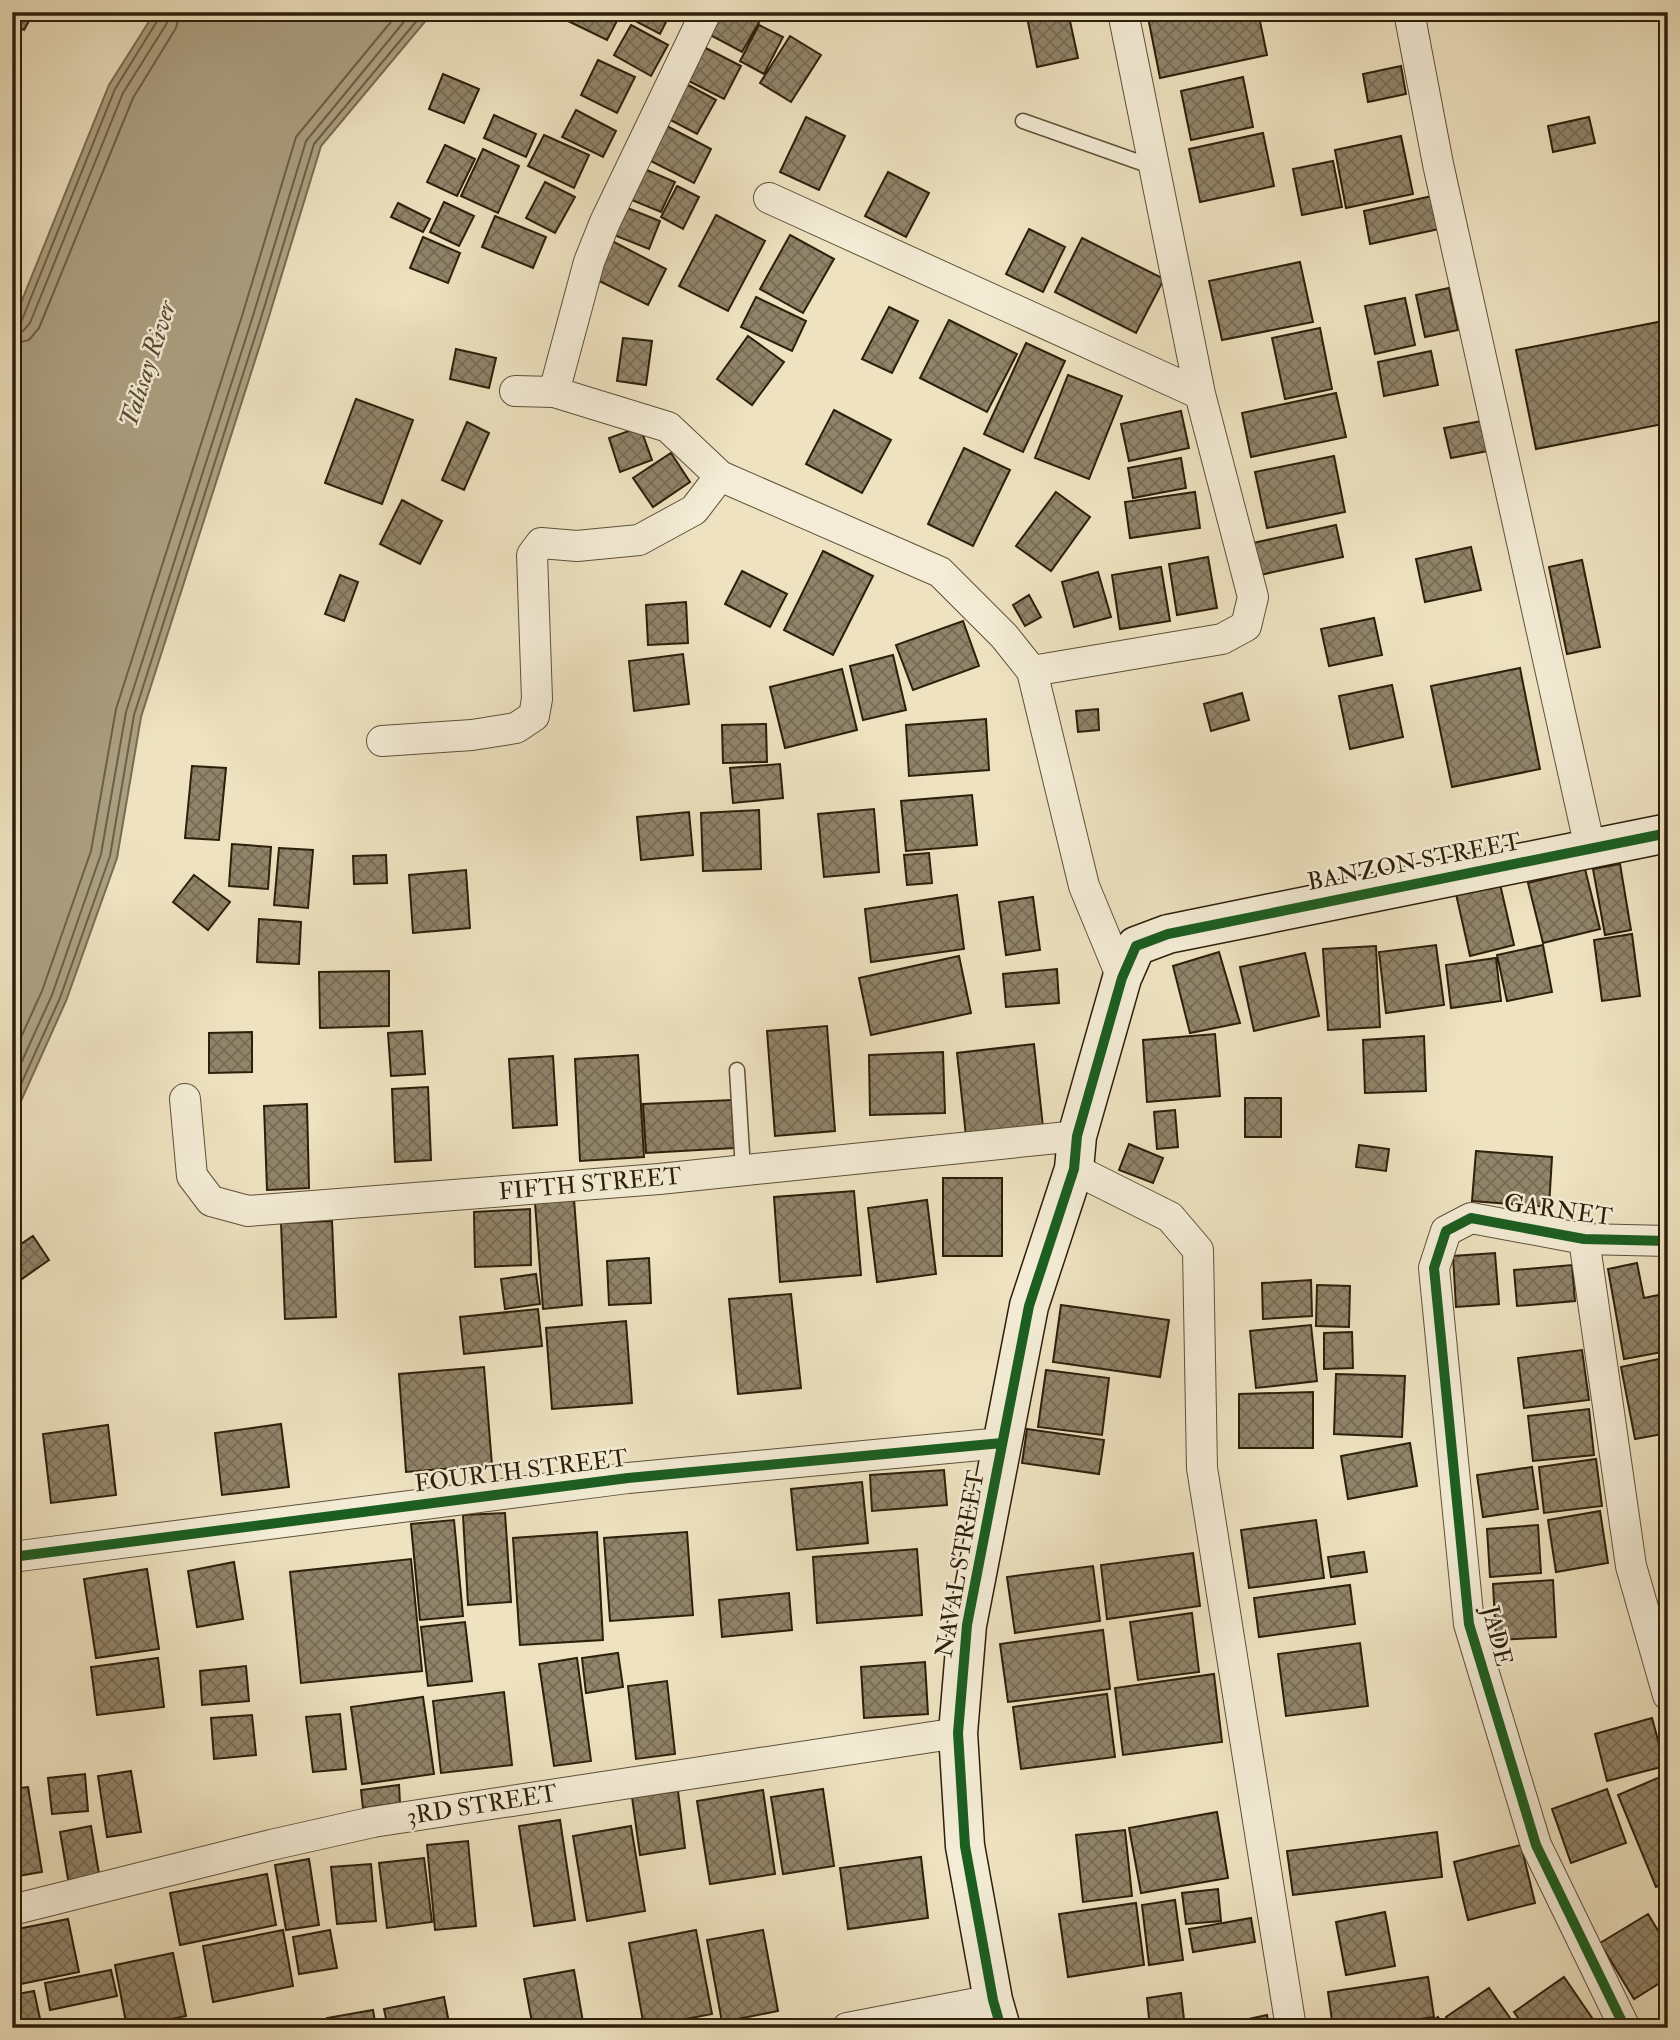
<svg xmlns="http://www.w3.org/2000/svg" width="1680" height="2040" font-family="'IM FELL Double Pica',serif">
<defs>
<pattern id="building-cross-hatch" width="8" height="8" patternUnits="userSpaceOnUse" patternTransform="scale(1.75)"><rect width="8" height="8" fill="#918469"/><path d="M0 0l8 8M0 8l8-8" fill="none" stroke="#776b55"/></pattern>
</defs>
<rect width="100%" height="100%" fill="#eee2c0"/>
<filter id="stains"><feTurbulence type="fractalNoise" baseFrequency=".00286" numOctaves="4"/><feColorMatrix values="0 0 0 0 .2 0 0 0 0 .09 0 0 0 0 .02 0 0 0 .5 -.17"/></filter>
<radialGradient id="worn" r=".72"><stop offset=".6" stop-color="#630" stop-opacity="0"/><stop offset="1" stop-color="#630" stop-opacity=".3"/></radialGradient>
<path fill="#aca082" stroke="#796c52" stroke-width="2" d="M155 12H433L321 146 267 323 141 717 117 858 66 1001 12 1121V325L109 85Z"/>
<g fill="none" stroke-linecap="round" stroke-linejoin="round">
<path stroke="#6c6046" stroke-width="2" d="M12 325 18 324 22 320 115 89 159 18 160 12
M12 333 23 331 30 323 123 93 167 23 169 12
M12 344 29 340 39 328 133 98 176 28 180 12
M12 1057 42 991 91 851 116 709 242 316 296 137 399 12
M12 1083 52 995 101 854 126 712 252 319 306 141 412 12
M12 1104 60 998 110 856 134 715 260 321 314 144 424 12"/>
</g>
<path fill="url(#building-cross-hatch)" stroke="#2d1f0a" stroke-width="2" d="M12 12H34L24 30 12 24Z
M573 12H609L619 17 607 40 568 21Z
M628 12H671L660 34 626 16Z
M711 12H749L761 19 742 52 701 30Z
M1026 12H1068L1078 58 1037 67Z
M1147 12H1258L1267 55 1160 78Z
M631 25 668 45 651 76 614 55Z
M759 25 783 37 764 74 740 61Z
M790 36 821 55 791 102 760 83Z
M696 43 741 66 724 99 679 76Z
M598 60 635 77 617 113 581 95Z
M1401 66 1406 94 1368 102 1363 74Z
M443 74 479 89 464 123 429 109Z
M1243 77 1253 127 1191 140 1181 91Z
M679 80 716 100 697 134 661 115Z
M576 110 616 131 603 157 562 137Z
M494 115 536 134 526 157 484 138Z
M806 117 845 136 819 190 780 172Z
M1589 117 1595 143 1553 152 1548 126Z
M659 122 711 149 694 183 641 156Z
M1263 133 1274 186 1200 202 1189 149Z
M544 135 589 155 574 188 528 166Z
M1401 136 1413 194 1346 208 1335 150Z
M445 145 475 159 457 196 427 182Z
M483 149 519 166 498 213 461 196Z
M1333 161 1342 207 1302 215 1293 169Z
M635 165 675 182 661 212 622 196Z
M888 172 929 193 906 237 865 216Z
M545 182 575 197 555 233 526 218Z
M677 186 699 197 683 229 661 217Z
M1432 196 1439 229 1370 244 1364 211Z
M444 202 474 216 459 246 430 232Z
M398 203 430 219 423 232 391 217Z
M620 205 660 221 649 249 609 233Z
M716 215 765 241 728 311 679 286Z
M495 216 546 237 533 268 482 247Z
M1029 229 1065 247 1043 292 1006 274Z
M790 235 834 259 803 313 760 289Z
M423 237 460 253 448 283 410 268Z
M1082 238 1164 279 1136 333 1055 292Z
M610 240 666 269 648 305 591 277Z
M1300 262 1313 322 1222 340 1209 281Z
M1449 288 1458 330 1425 337 1416 295Z
M756 297 806 321 792 351 741 327Z
M1405 298 1415 345 1375 354 1365 306Z
M889 307 918 321 892 373 862 359Z
M949 320 1017 354 987 412 920 378Z
M1668 320V423L1536 449 1516 350Z
M1320 328 1332 389 1285 399 1272 338Z
M748 336 784 362 752 405 717 379Z
M623 338 652 341 646 385 617 381Z
M1026 343 1065 361 1023 452 984 434Z
M456 349 496 358 489 388 450 379Z
M1431 351 1438 385 1384 396 1378 362Z
M1068 375 1122 396 1089 479 1035 458Z
M1336 393 1346 437 1251 457 1242 413Z
M356 399 413 420 382 504 325 483Z
M834 410 891 440 862 493 806 464Z
M1181 411 1189 448 1129 461 1121 424Z
M1482 421 1488 451 1451 458 1444 428Z
M467 422 489 433 464 490 442 480Z
M640 427 652 460 620 472 609 438Z
M964 448 1010 470 973 546 928 524Z
M671 453 690 482 653 507 633 478Z
M1334 456 1345 512 1267 528 1255 472Z
M1181 458 1186 488 1133 498 1128 468Z
M1056 492 1090 517 1051 571 1016 546Z
M1195 492 1200 528 1130 538 1125 502Z
M402 500 442 521 420 564 380 544Z
M1336 525 1343 557 1260 575 1253 543Z
M1471 547 1481 590 1425 602 1416 559Z
M823 551 873 576 833 655 784 630Z
M1208 557 1217 608 1177 615 1169 564Z
M1582 560 1600 647 1567 654 1549 567Z
M1161 567 1170 621 1120 629 1112 575Z
M742 571 787 594 770 627 725 604Z
M1098 572 1111 617 1074 627 1062 582Z
M340 575 358 582 344 621 325 614Z
M1029 595 1041 617 1025 626 1013 605Z
M686 602 688 643 648 645 646 605Z
M1374 618 1382 655 1329 666 1321 629Z
M963 621 979 666 913 690 896 645Z
M683 654 689 704 634 711 629 661Z
M893 655 906 710 863 720 850 666Z
M1520 668 1540 769 1452 787 1431 686Z
M842 669 857 730 785 748 770 687Z
M1392 685 1403 737 1350 749 1339 696Z
M1242 693 1249 720 1211 731 1204 704Z
M1098 709 1099 730 1078 732 1076 711Z
M986 719 989 770 909 776 906 725Z
M766 724 767 762 723 763 722 725Z
M780 764 783 798 733 803 730 768Z
M192 766 226 768 219 840 185 838Z
M972 795 977 845 906 851 901 801Z
M874 809 879 872 824 877 818 814Z
M759 810 761 869 703 871 701 813Z
M689 812 693 855 641 860 637 817Z
M232 844 271 847 268 889 229 886Z
M279 848 313 850 308 908 274 905Z
M929 853 932 883 907 885 904 855Z
M386 855 387 883 354 884 353 856Z
M1620 864 1631 930 1605 935 1593 869Z
M1585 869 1600 929 1543 943 1528 883Z
M466 870 470 928 413 933 409 875Z
M194 875 230 902 208 930 173 902Z
M1500 884 1514 945 1470 956 1456 894Z
M957 895 964 949 871 962 865 909Z
M1033 897 1040 950 1006 955 999 902Z
M259 919 301 922 299 964 257 962Z
M1632 934 1640 996 1602 1001 1594 940Z
M1436 945 1444 1005 1386 1013 1379 952Z
M1543 945 1552 992 1507 1001 1497 955Z
M1376 946 1380 1027 1328 1030 1323 949Z
M1219 952 1240 1023 1190 1033 1173 966Z
M1305 953 1319 1016 1254 1031 1240 967Z
M959 956 971 1013 871 1035 859 978Z
M1496 958 1501 1001 1451 1008 1446 965Z
M1057 969 1059 1003 1006 1007 1003 974Z
M389 971V1026L320 1028 319 972Z
M827 1026 835 1131 775 1136 767 1031Z
M422 1031 425 1074 391 1076 388 1033Z
M252 1032V1072L209 1073V1033Z
M1215 1034 1220 1096 1147 1102 1143 1040Z
M1424 1036 1426 1091 1365 1093 1363 1040Z
M1034 1044 1043 1127 966 1136 957 1053Z
M943 1052 945 1113 870 1115 869 1055Z
M638 1055 644 1157 580 1161 575 1059Z
M553 1056 557 1125 513 1128 509 1059Z
M428 1087 431 1160 395 1162 392 1089Z
M1245 1098H1281V1137H1245Z
M732 1100 734 1148 646 1153 643 1104Z
M307 1104 309 1188 267 1190 264 1106Z
M1175 1110 1178 1147 1157 1149 1154 1112Z
M1129 1144 1163 1158 1153 1183 1119 1170Z
M1359 1145 1389 1149 1386 1171 1356 1167Z
M1476 1151 1552 1157 1549 1207 1472 1201Z
M1668 1171V1223H1664Z
M943 1178H1002V1256H943Z
M854 1191 861 1275 780 1282 774 1197Z
M574 1199 582 1305 543 1309 535 1203Z
M927 1200 936 1274 877 1282 868 1208Z
M530 1209 531 1265 475 1267 474 1212Z
M332 1221 336 1317 285 1319 281 1223Z
M33 1236 49 1260 19 1281 12 1270V1250Z
M1495 1253 1499 1304 1456 1307 1453 1256Z
M649 1258 651 1303 609 1305 607 1261Z
M1637 1263 1644 1298 1668 1293V1351L1624 1359 1608 1269Z
M1572 1265 1575 1301 1517 1306 1514 1270Z
M536 1274 540 1304 505 1309 501 1279Z
M1311 1280 1312 1316 1263 1319 1262 1283Z
M1317 1285 1350 1286 1349 1327 1316 1326Z
M791 1294 801 1388 738 1394 729 1299Z
M1061 1305 1169 1320 1160 1377 1053 1362Z
M538 1309 542 1346 464 1354 460 1317Z
M626 1321 632 1403 552 1409 546 1328Z
M1311 1325 1317 1381 1256 1388 1250 1331Z
M1352 1332 1353 1368 1324 1369V1333Z
M1582 1350 1589 1400 1524 1408 1518 1358Z
M1668 1357V1433L1635 1439 1621 1367Z
M484 1367 492 1465 406 1472 399 1374Z
M1046 1370 1109 1378 1102 1435 1038 1427Z
M1336 1374 1405 1376 1402 1437 1334 1434Z
M1313 1392V1448H1239V1394Z
M1589 1409 1594 1455 1533 1461 1528 1416Z
M281 1424 289 1487 222 1495 215 1433Z
M108 1425 116 1495 51 1503 43 1434Z
M1027 1429 1104 1440 1099 1474 1022 1463Z
M1410 1443 1417 1486 1348 1499 1341 1456Z
M1596 1459 1602 1506 1544 1513 1539 1467Z
M1532 1467 1538 1509 1483 1517 1477 1475Z
M944 1470 947 1505 872 1511 870 1475Z
M862 1482 868 1543 797 1550 791 1489Z
M1600 1511 1608 1563 1556 1572 1548 1520Z
M505 1513 511 1602 468 1605 463 1515Z
M454 1520 463 1616 420 1620 411 1524Z
M1316 1520 1324 1578 1249 1588 1241 1530Z
M1538 1525 1541 1573 1490 1577 1487 1529Z
M597 1532 603 1640 520 1645 513 1538Z
M687 1532 693 1615 610 1621 604 1538Z
M917 1549 922 1615 817 1623 813 1557Z
M1364 1552 1367 1572 1331 1577 1328 1557Z
M1193 1553 1200 1606 1107 1619 1101 1565Z
M411 1559 422 1671 301 1683 290 1572Z
M234 1562 243 1619 197 1627 188 1571Z
M1093 1566 1100 1621 1015 1633 1007 1577Z
M147 1569 159 1649 96 1658 84 1579Z
M1668 1574V1613L1659 1576Z
M1553 1580 1556 1637 1496 1640 1493 1584Z
M1350 1585 1355 1624 1259 1637 1254 1598Z
M789 1593 792 1630 722 1637 719 1600Z
M1192 1613 1199 1672 1138 1680 1130 1622Z
M465 1622 472 1681 428 1686 421 1627Z
M1103 1630 1110 1689 1008 1702 1000 1644Z
M1360 1643 1368 1706 1286 1716 1278 1654Z
M618 1653 623 1687 586 1693 582 1658Z
M158 1658 164 1707 97 1715 91 1667Z
M577 1658 591 1761 554 1766 539 1664Z
M925 1662 928 1714 864 1718 861 1667Z
M246 1666 249 1701 202 1705 200 1671Z
M1214 1674 1222 1742 1123 1755 1115 1688Z
M667 1681 675 1754 636 1759 628 1686Z
M504 1692 512 1765 441 1773 433 1701Z
M1107 1694 1115 1757 1021 1769 1013 1707Z
M423 1697 434 1774 362 1784 351 1707Z
M340 1714 346 1769 313 1772 306 1717Z
M252 1715 256 1755 214 1759 211 1718Z
M1652 1718 1665 1766 1607 1781 1595 1734Z
M131 1771 141 1832 107 1837 98 1776Z
M85 1774 88 1811 52 1814 48 1778Z
M1660 1777 1668 1795V1882L1656 1887 1618 1795Z
M399 1785 400 1803 363 1808 361 1790Z
M28 1787 42 1872 12 1877V1789Z
M823 1789 834 1866 783 1874 771 1797Z
M1607 1789 1626 1843 1571 1863 1552 1809Z
M763 1790 775 1874 710 1884 697 1801Z
M678 1791 685 1848 640 1855 632 1797Z
M1217 1812 1228 1878 1141 1893 1129 1828Z
M560 1820 575 1920 534 1926 519 1826Z
M91 1826 100 1880 69 1885 60 1832Z
M631 1826 645 1911 587 1921 573 1836Z
M1125 1830 1132 1896 1083 1902 1076 1835Z
M1437 1832 1442 1877 1293 1895 1287 1851Z
M468 1841 476 1926 435 1930 427 1845Z
M1521 1845 1535 1903 1468 1920 1454 1862Z
M921 1857 928 1918 848 1929 840 1868Z
M424 1858 432 1922 387 1928 379 1863Z
M309 1859 319 1925 286 1930 275 1865Z
M371 1864 376 1921 337 1924 331 1867Z
M267 1874 276 1925 180 1945 170 1893Z
M1218 1889 1221 1921 1186 1924 1182 1893Z
M1175 1900 1183 1960 1149 1965 1142 1905Z
M1136 1903 1144 1965 1068 1977 1059 1914Z
M1385 1912 1395 1966 1346 1975 1336 1922Z
M1648 1914 1668 1947V1978L1634 1999 1600 1943Z
M1251 1918 1255 1942 1193 1952 1189 1929Z
M68 1919 79 1972 16 1985 12 1967V1930Z
M283 1930 293 1986 213 2002 203 1946Z
M330 1930 337 1968 299 1974 293 1937Z
M696 1930 712 2014 644 2027 629 1943Z
M763 1930 778 2011 722 2022 707 1940Z
M173 1953 186 2016 127 2028 115 1965Z
M111 1970 117 1996 50 2010 45 1983Z
M574 1970 584 2028H533L524 1979Z
M1428 1977 1434 2017 1356 2028H1333L1328 1992Z
M1564 1977 1599 2028H1525L1514 2012Z
M1489 1988 1517 2028H1454L1446 2017Z
M34 1991 42 2028H12V1995Z
M1181 1993 1185 2028H1150L1147 1998Z
M444 1997 450 2028H388L384 2009Z
M373 2010 376 2028H329L327 2018Z
M1267 2015 1269 2028H1208Z
M1438 2017 1446 2028H1422Z"/>
<g fill="none" stroke-linecap="round" stroke-linejoin="round">
<g stroke="#5d5038" stroke-width="17">
<path id="lane" d="M1023 121 1153 167
M737 1070 743 1170"/>
</g>
<g stroke="#5d5038" stroke-width="32">
<path id="street" d="M1409 12 1438 164 1590 848
M769 198 1200 394
M515 391 554 392 668 427 720 476 940 572 1004 636 1032 671 1084 886 1122 978
M554 392 589 262 605 222 706 12
M1032 671 1222 639 1246 626 1253 597 1200 394 1123 12
M382 741 472 735 516 728 534 716 537 699 532 555 541 543 577 546 639 540 694 510 720 476
M185 1099 192 1176 211 1201 248 1211 659 1179 1077 1136
M1074 1169 1170 1217 1198 1250 1202 1468 1291 2028
M1584 1239 1631 1566 1668 1695
M12 1557 628 1478 1002 1443
M12 1910 271 1845 373 1822 958 1733
M847 2028 993 2000
M1625 2028 1536 1845 1469 1624 1434 1268 1446 1231 1471 1218 1584 1239 1668 1241"/>
</g>
<g stroke="#2d1f0a" stroke-width="41">
<path id="secondary" d="M1001 2028 993 2000 965 1846 958 1733 967 1625 1029 1306 1074 1169 1077 1136 1122 978 1136 946 1168 934 1668 833"/>
</g>
<use href="#lane" stroke="#f4ecd6" stroke-width="14"/>
<use href="#street" stroke="#f4ecd6" stroke-width="30"/>
<use href="#secondary" stroke="#f4ecd6" stroke-width="38"/>
<g stroke="#f4ecd6" stroke-width="15">
<path id="cycleway" d="M12 1557 628 1478 1002 1443
M1001 2028 993 2000 965 1846 958 1733 967 1625 1029 1306 1074 1169 1077 1136 1122 978 1136 946 1168 934 1668 833
M1625 2028 1536 1845 1469 1624 1434 1268 1446 1231 1471 1218 1584 1239 1668 1241"/>
</g>
<use href="#cycleway" stroke="#1b5e20" stroke-width="10"/>
</g>
<g text-anchor="middle" dominant-baseline="central" stroke-width="5" stroke-linejoin="round" paint-order="stroke">
<g font-size="24" fill="#2d1f0a" stroke="#f4ecd6">
<text transform="translate(1414 862) rotate(-11)">BANZON STREET</text>
<text transform="translate(590 1184) rotate(-5)">FIFTH STREET</text>
<text transform="translate(1558 1210) rotate(8)">GARNET</text>
<text transform="translate(521 1471) rotate(-7)">FOURTH STREET</text>
<text transform="translate(960 1564) rotate(-80)">NAVAL STREET</text>
<text transform="translate(1497 1636) rotate(76)">JADE</text>
<text transform="translate(482 1805) rotate(-9)">3RD STREET</text>
</g>
<g font-size="26" font-style="italic" fill="#594c34" stroke="#f4ecd6">
<text transform="translate(148 364) rotate(-72)">Talisay River</text>
</g>
</g>
<rect width="1680" height="2040" fill="none" stroke="#eee2c0" stroke-width="42"/>
<rect x="14" y="14" width="1652" height="2012" fill="none" stroke="#2d1f0a" stroke-width="3.5"/>
<rect x="21" y="21" width="1638" height="1998" fill="none" stroke="#2d1f0a" stroke-width="2"/>
<rect width="100%" height="100%" filter="url(#stains)"/>
<rect width="100%" height="100%" fill="url(#worn)"/>
</svg>
